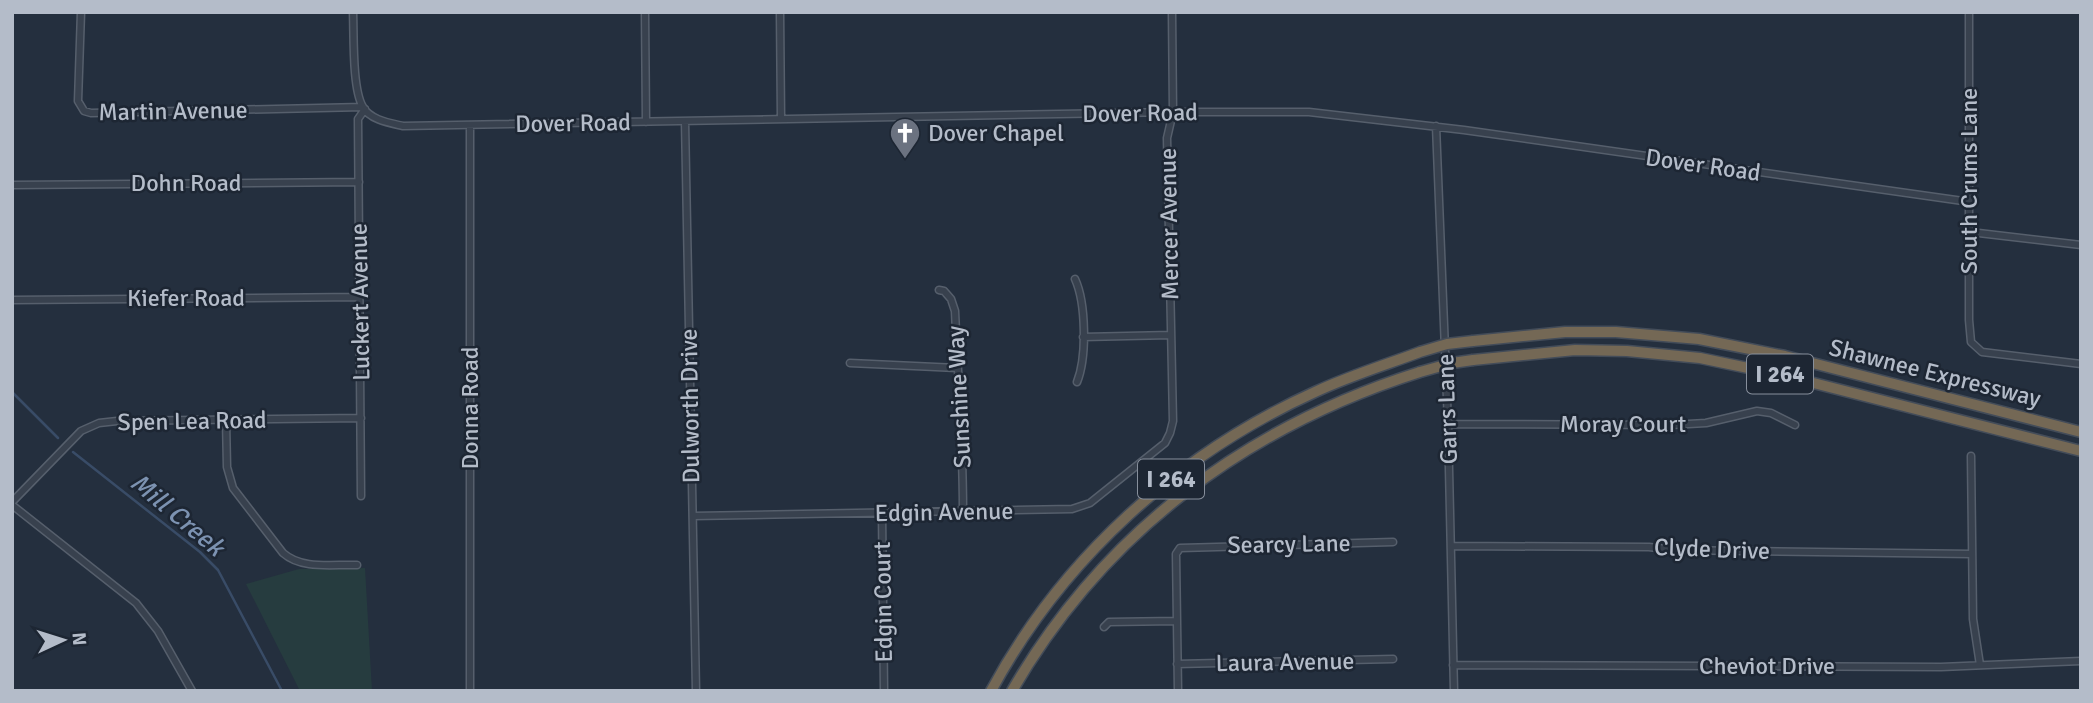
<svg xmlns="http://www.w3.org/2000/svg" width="2093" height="703" font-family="Signika,sans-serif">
<rect width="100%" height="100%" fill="#242f3e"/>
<path fill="#263c3f" d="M365 568 372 691H300L246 584 299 569Z"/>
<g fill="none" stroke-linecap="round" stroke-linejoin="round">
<path stroke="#394c67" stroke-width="2.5" d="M12 392 58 438
M73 452 200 552 218 570 282 691"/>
<g stroke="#565f6c" stroke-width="9">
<path id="minor" d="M81 12 78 101 84 111 91 113 363 107
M353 12C354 35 352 89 363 107 370 120 390 123 403 126L1173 112H1309L1464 130 1970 202
M645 12 646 122
M780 12 781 119
M1969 12V320L1971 342 1982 352 2081 364
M685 121 696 691
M1436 126 1448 424 1454 691
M12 185 359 182
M1970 232 2081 245
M1075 279C1086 303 1087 357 1077 382
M939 290 944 291 951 299 955 311C958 378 963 444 963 511
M12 300 360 297
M1083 337 1171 335
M850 363 957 368
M226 420 227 467 233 488 283 553C302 570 333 564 357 565
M1448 424 1671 425 1706 423 1757 411 1771 413 1795 425
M1971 456 1973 619 1980 665
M361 496 358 119 365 109
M12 502 81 431 99 423 117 421 361 418
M12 505 136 603 158 631 192 691
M882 513 884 691
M693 516 1072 509 1090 503 1165 443 1170 433 1173 421 1167 138 1173 112 1172 12
M1451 546 1649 547 1675 550 1972 554
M1104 627 1109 622 1176 621
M1177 664 1393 659
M1453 665 1941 667 2081 661
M470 691V125
M1178 691 1176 554 1180 548 1393 542"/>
</g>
<g stroke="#434c59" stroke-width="13">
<path id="motorway" d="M1473 341 1565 332H1616L1699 339 1785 356 2081 432
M1473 360 1575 350 1627 351 1700 358 1782 375 2081 451
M991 691C1062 559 1178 454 1315 392 1349 376 1385 365 1420 352
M1012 691C1104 532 1246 427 1420 372"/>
</g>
<use href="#minor" stroke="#38414e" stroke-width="6"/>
<use href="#motorway" stroke="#746855" stroke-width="10"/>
<g stroke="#434c59" stroke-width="13" stroke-linecap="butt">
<path id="motorway-bridge" d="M1420 352 1447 344 1473 341
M1420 372 1452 363 1473 360"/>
</g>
<use href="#motorway-bridge" stroke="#746855" stroke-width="10"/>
</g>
<defs>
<g id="church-pin" transform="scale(1.575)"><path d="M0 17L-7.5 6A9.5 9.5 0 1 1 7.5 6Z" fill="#6b7280" stroke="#1d2633"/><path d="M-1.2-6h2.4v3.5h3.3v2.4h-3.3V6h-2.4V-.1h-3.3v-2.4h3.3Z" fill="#fff"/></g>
</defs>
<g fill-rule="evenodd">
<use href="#church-pin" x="905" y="133"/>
</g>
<g text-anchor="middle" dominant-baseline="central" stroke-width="5" stroke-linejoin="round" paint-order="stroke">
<g fill="#1d2633" stroke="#878f9c" stroke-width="2">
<rect x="1747" y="354.5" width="66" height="39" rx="5"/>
<rect x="1138" y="459.5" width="66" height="39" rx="5"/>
</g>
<g font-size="23" font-weight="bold" fill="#b4bcc9">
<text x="1780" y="374">I 264</text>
<text x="1171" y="479">I 264</text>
</g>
<g font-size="24" fill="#b4bcc9" stroke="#1d2633">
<text transform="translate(173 111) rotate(-1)">Martin Avenue</text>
<text transform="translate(1140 113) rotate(-1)">Dover Road</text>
<text transform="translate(573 123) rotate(-1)">Dover Road</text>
<text transform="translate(1703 165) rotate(8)">Dover Road</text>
<text transform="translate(1969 181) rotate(-90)">South Crums Lane</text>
<text x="186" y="183">Dohn Road</text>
<text transform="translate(1169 224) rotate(-91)">Mercer Avenue</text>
<text x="186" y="298">Kiefer Road</text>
<text transform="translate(360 302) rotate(-91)">Luckert Avenue</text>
<text transform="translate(1935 373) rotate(14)">Shawnee Expressway</text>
<text transform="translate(959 397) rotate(-93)">Sunshine Way</text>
<text transform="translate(690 406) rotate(-91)">Dulworth Drive</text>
<text transform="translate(470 408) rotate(-90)">Donna Road</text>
<text transform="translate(1447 409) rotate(-92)">Garrs Lane</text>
<text transform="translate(192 421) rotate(-1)">Spen Lea Road</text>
<text x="1623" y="424">Moray Court</text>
<text transform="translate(944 512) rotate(-1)">Edgin Avenue</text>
<text transform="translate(1289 544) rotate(-1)">Searcy Lane</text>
<text transform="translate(1712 549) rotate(2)">Clyde Drive</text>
<text transform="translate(883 602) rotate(-91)">Edgin Court</text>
<text transform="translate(1285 662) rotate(-1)">Laura Avenue</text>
<text x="1767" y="666">Cheviot Drive</text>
</g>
<g font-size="24" fill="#b4bcc9" stroke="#1d2633" text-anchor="start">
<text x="928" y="133">Dover Chapel</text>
</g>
<g font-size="26" font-style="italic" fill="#7c92b1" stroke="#1d2633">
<text transform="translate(177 515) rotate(40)">Mill Creek</text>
</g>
</g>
<rect width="2093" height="703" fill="none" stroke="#b4bcc9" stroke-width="28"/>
<g transform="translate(63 640) rotate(86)" stroke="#1d2633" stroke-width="5" paint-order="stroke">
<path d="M0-5L12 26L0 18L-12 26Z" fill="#b4bcc9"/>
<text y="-10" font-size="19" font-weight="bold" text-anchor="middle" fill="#b4bcc9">N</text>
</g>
</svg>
